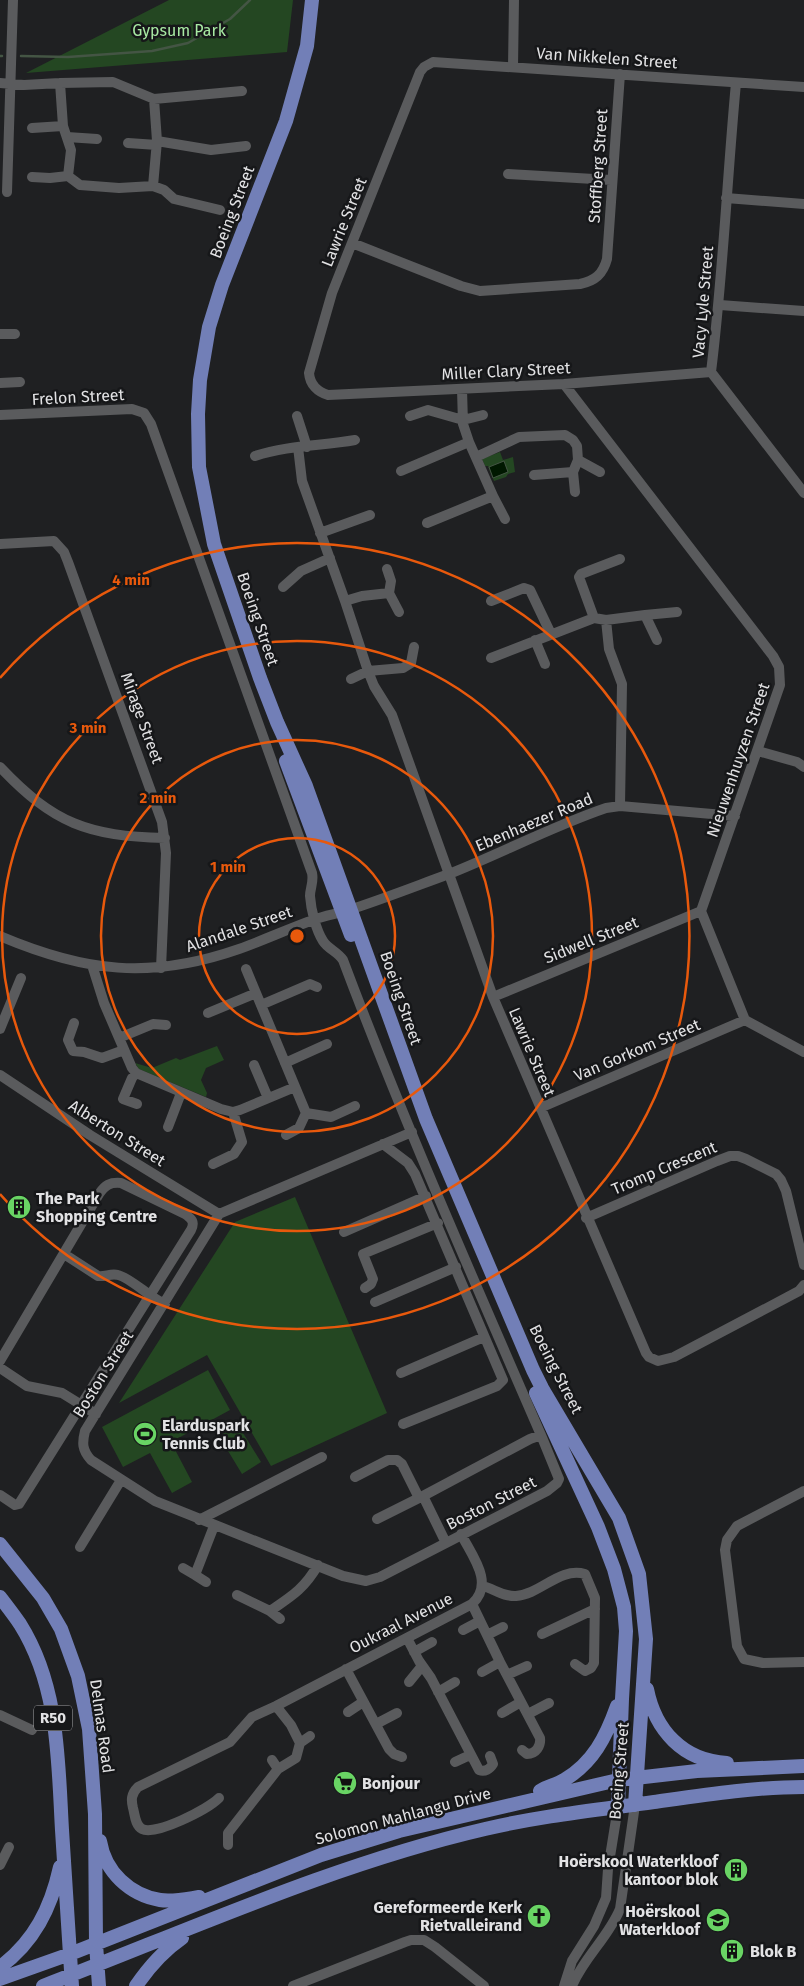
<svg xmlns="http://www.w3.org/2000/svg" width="804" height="1986" font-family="'Fira Sans',sans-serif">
<rect width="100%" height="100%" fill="#1f2022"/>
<path fill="#244722" d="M169 0H293L287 52 26 73Z
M500 452 503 460 513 457 515 472 508 474 506 477 494 481 488 466H485L482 459Z
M217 1046 224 1060 206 1068 201 1080 207 1093 206 1097 139 1069 135 1063 152 1068 176 1058 180 1060Z
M295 1197 387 1413 271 1466 207 1355 119 1403 235 1222Z
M208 1370 230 1410 171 1442 192 1482 172 1493 150 1453 123 1467 102 1427Z
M238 1425 261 1462 242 1474 219 1436Z"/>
<path fill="#001800" stroke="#454" d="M504 461 508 472 493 478 489 467Z"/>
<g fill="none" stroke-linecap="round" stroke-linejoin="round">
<path stroke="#454" stroke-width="2.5" d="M0 56H2
M21 56 68 57 152 51 188 43 230 19 250 0"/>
<path stroke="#5a5b5d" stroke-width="10" d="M513 67 514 0
M0 83 24 85 60 83
M736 83C727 179 723 276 711 372L804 493
M154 99 242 91
M32 128 63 126
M67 137 97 139
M157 141 211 150 246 146
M128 143 157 145
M508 174 611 180
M68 176 71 150 63 126 60 83 113 82 154 99 157 141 153 186
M32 177 50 178 68 176 80 185 119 188 153 186 164 190 174 199 220 210
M7 192 13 0
M726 198 804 204
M352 243 461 286 480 291 580 284C595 281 603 274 607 259L620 74
M720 305 804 311
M0 334H15
M711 372 564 384 328 395C318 392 310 385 309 373L332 293 420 72 424 67 433 62 804 87
M0 383 20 382
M564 384 773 656 779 667 780 685 701 911 745 1020 804 1052
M0 415 132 409 144 413 151 424 312 873C314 882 310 888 310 896 311 910 316 930 323 941 328 949 338 952 343 960 403 1120 473 1278 541 1435L559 1479 557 1483 547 1491 380 1577 366 1581 343 1576 155 1501 91 1460C82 1450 82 1443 85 1431L219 1214 412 1132
M297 416 307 447
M410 416 428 410 463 420 483 415
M298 447 302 481 345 601 368 671 374 686 392 715 493 997 646 1353 649 1357 658 1361 674 1357 799 1291 804 1285
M255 456C288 445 322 446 355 440
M476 457 519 437 565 435 573 440 577 446 578 460 573 472 534 475
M578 460 600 472
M401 471 469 442
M573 472 575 492
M493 496 505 519
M427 523 493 496 469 442 463 424 462 389
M320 533 370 515
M0 544 54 541 64 552 68 562 162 822 166 853 161 968
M387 569 391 581 389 593
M283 587 301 571 330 558
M345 601 362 596 389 593 399 612
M491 601 524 588 530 590 551 634
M645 615 677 612
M594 618 579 577 581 574 620 559
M606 620 609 649 622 684 620 806
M535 640 545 664
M491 658 594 618 606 620 645 615 657 640
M351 679 368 671 403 668 411 663 414 647
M758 751 797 762 804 767
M0 767C54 824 88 836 165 838
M0 936C85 972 150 980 239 949 264 940 288 929 313 920 325 915 337 914 349 910 383 899 416 886 449 874 502 853 553 826 606 808L620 806 735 816
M92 965 104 1003 132 1068 136 1073 221 1109 233 1112 240 1110 295 1087
M246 969 306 1113 299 1128 286 1135
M493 997 701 911
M261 1005 310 984 317 987
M208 1013 256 993
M74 1023 68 1040 73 1051 84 1052 102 1058 124 1050
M0 1029 21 978
M119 1038 153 1024 166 1025
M285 1063 327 1044
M254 1065 268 1098
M136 1073 132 1078 123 1099 137 1104
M0 1075 90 1135 219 1214
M540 1108 745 1020
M306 1113 331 1117 355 1106
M168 1127 181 1093
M383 1144 408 1163 415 1174 503 1380 497 1386 403 1424
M213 1164 234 1154 242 1142 233 1112
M586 1218 717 1161 730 1156H738L746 1159 776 1174 781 1180 786 1191 804 1265
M344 1232 426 1196
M64 1254 98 1276C105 1277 111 1273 118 1275 131 1278 150 1298 165 1304
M365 1288 371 1284 373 1279 363 1254 438 1223
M375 1302 456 1267
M0 1361 99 1194C105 1185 110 1182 121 1183L185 1214C192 1219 195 1222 191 1230L19 1504 15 1505 0 1495
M0 1368 27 1386 62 1393 96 1414
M401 1373 484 1337
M355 1477 388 1460H397L402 1464 419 1498
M804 1491 737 1526 727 1540 725 1550 737 1646 744 1659 763 1663 804 1662
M423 1496 530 1439 541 1435
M377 1519 423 1496 446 1543
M199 1520 322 1457
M80 1547 121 1480
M183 1568 195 1575
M206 1582 195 1575 214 1526
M483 1586C494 1589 504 1597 516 1596 541 1594 559 1567 585 1574L595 1598 594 1663 591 1668 585 1671 575 1664
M237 1595 270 1611 280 1619
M472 1604 500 1662 540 1738C541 1746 536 1754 527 1754L522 1750
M270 1611C292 1596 304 1589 318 1565
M463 1630 480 1621
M542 1634 595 1609
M487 1635 503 1627
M407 1638 419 1661 431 1678 479 1770C485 1772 490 1769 493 1764L490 1756
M414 1652 432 1642
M346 1669 389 1749 394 1754 402 1757
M482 1672 500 1662
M507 1675 527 1666
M409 1682 422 1666
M438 1692 455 1682
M348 1712 363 1702
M502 1713 521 1702
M528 1714 549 1703
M0 1715 32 1730
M376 1724 397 1713
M300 1743 310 1736
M272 1760 278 1769
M455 1762 470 1755
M219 1798C208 1809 156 1836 142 1829 135 1825 135 1815 133 1808 131 1800 131 1794 138 1787L230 1742 252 1717 276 1706 472 1604C495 1583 472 1556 461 1534
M228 1845V1833L278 1769 296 1758 300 1743 291 1725 276 1706
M0 1865 9 1847
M293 1986 405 1942 411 1940H424L435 1947 484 1986
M564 1986 572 1961 594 1926 606 1898 608 1869 618 1807
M572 1986C584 1957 608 1938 620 1909L635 1805"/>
<path stroke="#727fb7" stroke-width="14" d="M312 0 307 46 286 121 222 285 209 327 200 380 198 414 199 467 214 544 260 678 277 722 306 786 426 1119 533 1370 542 1388 619 1518 639 1574 646 1639 635 1805
M286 761 351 935
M536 1393 598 1527 614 1569 624 1607 626 1631 622 1699 618 1807
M0 1544 43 1598 61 1629 78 1676 89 1729 95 1814 96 1944 99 1986
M0 1597C7 1606 14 1615 20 1624 59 1686 58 1760 62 1830 65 1882 69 1934 72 1986
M647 1689C655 1730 683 1761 727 1763
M540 1791C547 1786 556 1785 564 1780 593 1763 606 1737 617 1706
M100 1841C105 1872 130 1895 160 1900 173 1902 186 1899 199 1897
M0 1967C34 1942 51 1908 60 1867
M0 1979 70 1954 321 1855 399 1831 618 1780 697 1771 804 1766
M43 1986C187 1931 334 1864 485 1829 540 1816 597 1810 654 1802 703 1795 754 1787 804 1787
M136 1986C149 1967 163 1951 182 1938"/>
</g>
<g fill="none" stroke="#e8590c" stroke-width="2.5">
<circle cx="297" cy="936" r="98"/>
<circle cx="297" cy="936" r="196"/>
<circle cx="297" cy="936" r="295"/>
<path d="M0 678A393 393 0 1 1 0 1194"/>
</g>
<defs>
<g id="building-disc" transform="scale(1.25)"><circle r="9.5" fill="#69d464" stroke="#161719"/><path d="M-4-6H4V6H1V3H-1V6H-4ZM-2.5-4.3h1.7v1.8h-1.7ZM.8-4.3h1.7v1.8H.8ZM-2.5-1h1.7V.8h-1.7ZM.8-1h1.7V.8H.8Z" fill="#111"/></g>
<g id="stadium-disc" transform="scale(1.25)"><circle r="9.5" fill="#69d464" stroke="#161719"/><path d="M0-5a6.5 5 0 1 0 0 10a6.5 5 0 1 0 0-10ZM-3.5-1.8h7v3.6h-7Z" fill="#111"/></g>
<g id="supermarket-disc" transform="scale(1.25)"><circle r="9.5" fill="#69d464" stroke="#161719"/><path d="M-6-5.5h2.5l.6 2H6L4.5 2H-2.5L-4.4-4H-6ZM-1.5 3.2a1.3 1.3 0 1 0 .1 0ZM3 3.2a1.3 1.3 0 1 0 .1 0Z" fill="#111"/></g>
<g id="church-disc" transform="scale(1.25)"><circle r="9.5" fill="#69d464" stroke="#161719"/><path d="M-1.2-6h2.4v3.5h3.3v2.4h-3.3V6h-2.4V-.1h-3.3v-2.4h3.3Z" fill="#111"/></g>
<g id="school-disc" transform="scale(1.25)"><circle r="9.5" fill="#69d464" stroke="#161719"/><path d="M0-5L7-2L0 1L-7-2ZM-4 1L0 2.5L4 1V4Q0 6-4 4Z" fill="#111"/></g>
</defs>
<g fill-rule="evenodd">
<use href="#building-disc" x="19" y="1207"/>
<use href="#stadium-disc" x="145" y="1434"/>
<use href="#supermarket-disc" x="345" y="1783"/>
<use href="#building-disc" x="736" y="1870"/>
<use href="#church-disc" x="539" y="1916"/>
<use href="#school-disc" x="718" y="1920"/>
<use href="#building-disc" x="732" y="1951"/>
</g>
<g text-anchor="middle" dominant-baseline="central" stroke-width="5" stroke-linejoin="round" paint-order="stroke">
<rect fill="#161719" stroke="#a5a5a7" stroke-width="1" x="34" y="1705.5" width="38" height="25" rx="4"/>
<g font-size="15" font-weight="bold" fill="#e2e2e4">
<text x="53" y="1718">R50</text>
</g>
<g font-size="16" fill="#a8eaa3" stroke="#161719">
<text x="179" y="30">Gypsum Park</text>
</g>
<g font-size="16" fill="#e2e2e4" stroke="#161719">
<text transform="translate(607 58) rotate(4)">Van Nikkelen Street</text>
<text transform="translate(598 166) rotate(-86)">Stoffberg Street</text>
<text transform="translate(232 212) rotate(-69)">Boeing Street</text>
<text transform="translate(344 222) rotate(-68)">Lawrie Street</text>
<text transform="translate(703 302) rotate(-85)">Vacy Lyle Street</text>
<text transform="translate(506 371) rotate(-3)">Miller Clary Street</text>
<text transform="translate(78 397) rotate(-3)">Frelon Street</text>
<text transform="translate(258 619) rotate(71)">Boeing Street</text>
<text transform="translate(142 718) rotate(70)">Mirage Street</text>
<text transform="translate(738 760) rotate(-71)">Nieuwenhuyzen Street</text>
<text transform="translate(534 822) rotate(-23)">Ebenhaezer Road</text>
<text transform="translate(239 929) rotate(-19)">Alandale Street</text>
<text transform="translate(591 940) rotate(-22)">Sidwell Street</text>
<text transform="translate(401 998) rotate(71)">Boeing Street</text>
<text transform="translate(637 1050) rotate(-23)">Van Gorkom Street</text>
<text transform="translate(532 1052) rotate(67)">Lawrie Street</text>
<text transform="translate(117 1133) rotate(32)">Alberton Street</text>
<text transform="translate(664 1168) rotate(-23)">Tromp Crescent</text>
<text transform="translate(556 1369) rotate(63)">Boeing Street</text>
<text transform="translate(103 1374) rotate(-58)">Boston Street</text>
<text transform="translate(491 1503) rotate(-27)">Boston Street</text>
<text transform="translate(401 1623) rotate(-27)">Oukraal Avenue</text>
<text transform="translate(102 1726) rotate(82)">Delmas Road</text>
<text transform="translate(619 1771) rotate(-85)">Boeing Street</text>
<text transform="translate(403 1816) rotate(-15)">Solomon Mahlangu Drive</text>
</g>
<g font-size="16" font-weight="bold" fill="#e2e2e4" stroke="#161719" text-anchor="start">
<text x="36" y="1198">The Park<tspan x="36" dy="18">Shopping Centre</tspan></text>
<text x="162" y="1425">Elarduspark<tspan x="162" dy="18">Tennis Club</tspan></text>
<text x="362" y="1783">Bonjour</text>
<text x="718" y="1861" text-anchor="end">Hoërskool Waterkloof<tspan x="718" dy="18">kantoor blok</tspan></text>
<text x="522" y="1907" text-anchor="end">Gereformeerde Kerk<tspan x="522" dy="18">Rietvalleirand</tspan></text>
<text x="700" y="1911" text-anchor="end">Hoërskool<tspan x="700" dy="18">Waterkloof</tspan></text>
<text x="750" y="1951">Blok B</text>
</g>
</g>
<circle cx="297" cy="936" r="8" fill="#e8590c" stroke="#161719" stroke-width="2.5"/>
<g font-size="15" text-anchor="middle" font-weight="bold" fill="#e8590c" stroke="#161719" stroke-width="5" stroke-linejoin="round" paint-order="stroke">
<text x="131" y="585">4 min</text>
<text x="88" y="733">3 min</text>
<text x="158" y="803">2 min</text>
<text x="228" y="872">1 min</text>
</g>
</svg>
